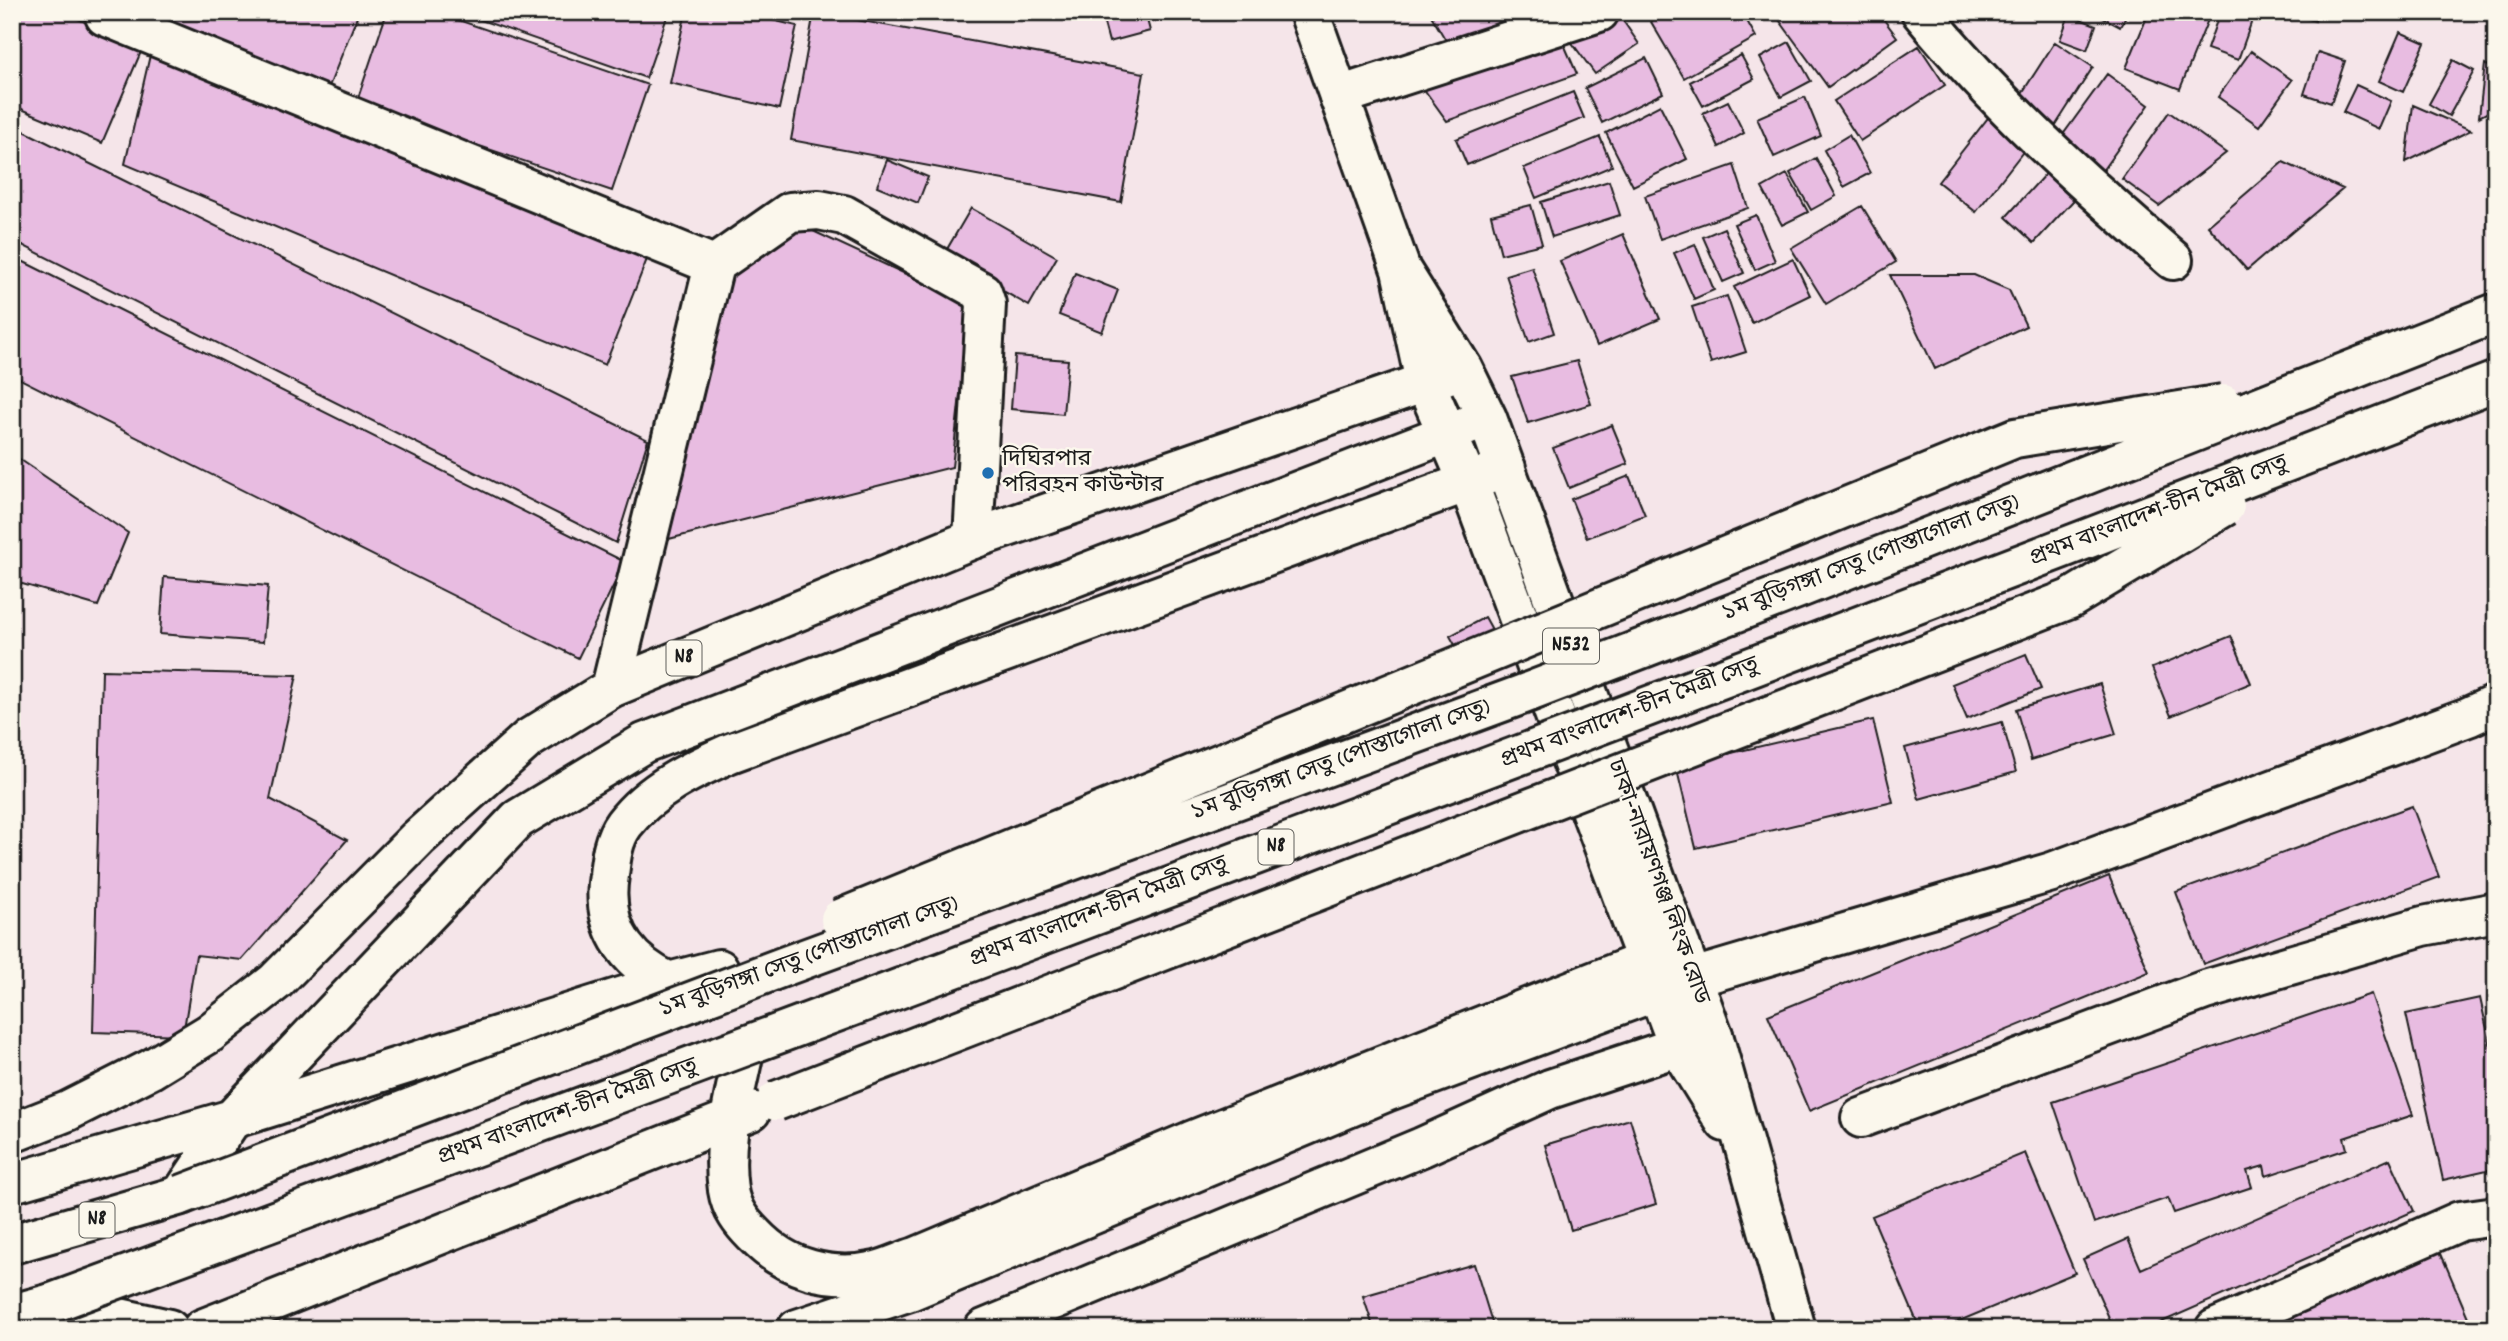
<svg xmlns="http://www.w3.org/2000/svg" width="2508" height="1341" font-family="Dekko,'Noto Sans Bengali',sans-serif">
<rect width="100%" height="100%" fill="#f5e5e9"/>
<filter id="ink" filterUnits="userSpaceOnUse"><feTurbulence type="fractalNoise" baseFrequency=".0143" numOctaves="2"/><feDisplacementMap in="SourceGraphic" scale="14" xChannelSelector="R" yChannelSelector="G"/><feConvolveMatrix kernelMatrix="1 2 1 2 8 2 1 2 1" color-interpolation-filters="sRGB"/></filter>
<g filter="url(#ink)">
<path fill="#e8bce1" stroke="#1c1c1c" stroke-width="2" d="M12 12H62L143 47 102 143 12 105Z
M141 12H359L328 89Z
M387 12H435L648 85 612 191 356 104Z
M458 12H663L668 14 646 78Z
M686 12H739L797 26 779 109 670 83Z
M814 12 1144 73 1121 202 791 140Z
M1101 12H1145L1150 31 1109 42Z
M1429 12H1500L1504 19 1451 49Z
M1617 12 1639 44 1595 74 1570 40Z
M1652 12H1742L1756 37 1684 78 1647 15Z
M1783 12H1878L1897 37 1828 87 1777 17Z
M2092 12H2128L2120 27Z
M2149 12H2211L2180 89 2126 68Z
M2220 12H2255L2238 60 2207 49Z
M2285 12H2318L2315 21Z
M2069 15 2096 25 2087 50 2060 40Z
M1553 19 1577 74 1447 121 1418 81Z
M2400 32 2425 43 2403 92 2379 81Z
M1789 42 1811 81 1781 97 1760 58Z
M2055 42 2093 67 2052 131 2013 107Z
M1919 46 1945 85 1860 141 1834 101Z
M2251 51 2292 80 2259 126 2218 97Z
M2318 52 2345 61 2331 103 2304 94Z
M150 55 649 254 605 365 125 164Z
M1741 55 1754 79 1703 106 1690 82Z
M1646 58 1663 93 1602 123 1585 88Z
M2453 60 2474 71 2449 116 2429 104Z
M2485 64 2496 70V108L2479 117Z
M2107 74 2149 105 2097 178 2054 147Z
M2356 85 2391 101 2379 129 2343 112Z
M1573 92 1584 118 1467 165 1456 139Z
M1805 97 1821 136 1774 157 1757 118Z
M1728 101 1744 133 1719 147 1703 113Z
M1660 105 1687 159 1633 186 1606 133Z
M2413 105 2471 130 2406 162Z
M2169 112 2226 153 2159 206 2122 179Z
M1991 114 2029 144 1976 212 1938 182Z
M12 125 648 440 616 543 12 240Z
M1849 135 1870 173 1844 187 1824 150Z
M1600 137 1612 166 1536 198 1524 168Z
M1816 158 1836 196 1811 210 1790 173Z
M887 160 928 177 918 203 877 186Z
M2056 162 2085 188 2034 243 2006 217Z
M2283 162 2343 189 2247 270 2208 226Z
M1734 165 1748 208 1660 239 1645 196Z
M1787 174 1808 212 1782 225 1762 188Z
M1609 181 1620 215 1552 237 1541 202Z
M1531 205 1542 244 1501 254 1491 215Z
M1862 206 1896 262 1826 304 1791 248Z
M971 208 1057 257 1029 306 943 256Z
M1756 215 1775 261 1755 270 1734 224Z
M800 225 970 304 952 467 653 543 724 281Z
M1724 228 1744 273 1723 282 1703 237Z
M1623 234 1660 319 1597 346 1560 261Z
M1695 244 1714 290 1694 299 1674 253Z
M12 256 625 562 578 658 12 375Z
M1793 259 1810 295 1752 323 1734 287Z
M1532 267 1554 333 1529 342 1506 275Z
M1075 273 1118 290 1102 332 1059 315Z
M1890 275H1974L2009 290 2026 326 1935 369Z
M1727 296 1746 352 1711 363 1692 307Z
M1015 356 1068 360 1063 414 1011 409Z
M1577 361 1591 404 1528 423 1512 377Z
M1612 425 1628 464 1569 488 1553 448Z
M12 454 128 533 98 606 12 581Z
M1629 476 1645 515 1587 538 1571 499Z
M164 577 268 586 263 642 160 634Z
M1485 617 1505 653 1470 672 1450 636Z
M2231 636 2251 683 2171 716 2152 668Z
M2026 654 2041 689 1967 719 1952 684Z
M102 670 297 675 270 799 347 840 242 960 196 955 183 1035 93 1032Z
M2100 684 2116 734 2031 760 2016 709Z
M1873 720 1893 802 1696 848 1676 766Z
M2002 722 2016 772 1919 799 1905 748Z
M2412 806 2439 877 2203 964 2176 892Z
M2109 876 2149 972 1809 1111 1768 1015Z
M2371 994 2413 1115 2344 1138 2347 1149 2266 1176 2264 1166 2247 1171 2252 1187 2174 1213 2168 1198 2094 1223 2053 1102Z
M2480 998 2496 1070V1168L2443 1180 2406 1014Z
M1630 1119 1656 1204 1571 1230 1545 1145Z
M2025 1153 2075 1273 1940 1329H1920L1872 1216Z
M2390 1159 2414 1211 2146 1329H2114L2083 1259 2128 1239 2141 1269Z
M2436 1242 2473 1329H2233Z
M1474 1264 1494 1329H1374L1363 1296Z"/>
<g fill="none" stroke-linecap="round" stroke-linejoin="round">
<g stroke="#1c1c1c" stroke-width="44">
<path id="street" d="M107 12 105 16 714 265 611 688
M1921 12C1996 104 2084 183 2173 260
M1339 96 1599 12
M714 265 790 212 819 210 844 215 982 292 986 304 973 539
M1693 978 2052 872 2468 717 2496 704
M1861 1118 2205 990 2423 926 2496 912
M2215 1329 2460 1221 2496 1216"/>
</g>
<g stroke="#1c1c1c" stroke-width="44">
<path id="secondary" d="M1713 1035 1796 1329
M1679 1048 1725 1122"/>
</g>
<g stroke="#1c1c1c" stroke-width="44">
<path id="highway" d="M1309 12 1401 270 1425 382 1468 482 1679 1048
M710 994C696 990 681 987 669 982 624 961 601 924 609 875 611 857 613 839 624 824 650 790 692 770 730 753L1506 468
M745 1047C735 1094 721 1142 728 1190 731 1209 741 1222 754 1235 786 1269 830 1281 876 1271 889 1268 903 1261 916 1257L1191 1141 1681 947
M12 1133 68 1111 151 1069 210 1033 275 982 418 838 528 739 611 688 973 539 1463 369
M12 1183 232 1119 669 982 719 969
M12 1244 181 1195 232 1119 518 819 644 743 1487 418
M12 1314 52 1303 169 1329
M202 1329 751 1111
M797 1329 910 1291 1386 1092 1681 982
M984 1329 1422 1147 1550 1089 1713 1035 1487 418 1463 369 1401 270"/>
</g>
<use href="#street" stroke="#fbf7ec" stroke-width="38"/>
<use href="#secondary" stroke="#fbf7ec" stroke-width="38"/>
<use href="#highway" stroke="#fbf7ec" stroke-width="38"/>
<g stroke="#1c1c1c" stroke-width="44" stroke-linecap="butt">
<path id="highway-bridge" d="M840 919 2015 438 2223 404
M776 1101 2070 599 2225 506
M181 1195 788 965 1521 695 1802 587 2496 313
M52 1303C869 1002 1684 696 2496 381"/>
</g>
<use href="#highway-bridge" stroke="#fbf7ec" stroke-width="38"/>
</g>
</g>
<circle fill="#1f6fb2" stroke="#fbf7ec" stroke-width="2.5" cx="988" cy="473" r="7"/>
<g text-anchor="middle" dominant-baseline="central" stroke-width="5" stroke-linejoin="round" paint-order="stroke">
<g fill="#fbf7ec" stroke="#5f5e5a" stroke-width="2">
<rect x="1543" y="628.5" width="56" height="35" rx="5"/>
<rect x="666.5" y="640.5" width="35" height="35" rx="5"/>
<rect x="1258.5" y="829.5" width="35" height="35" rx="5"/>
<rect x="79.5" y="1202.5" width="35" height="35" rx="5"/>
</g>
<g font-size="21" font-weight="bold" fill="#1c1c1c">
<text x="1571" y="646">N532</text>
<text x="684" y="658">N8</text>
<text x="1276" y="847">N8</text>
<text x="97" y="1220">N8</text>
</g>
<g font-size="23" fill="#1c1c1c" stroke="#fbf7ec" text-anchor="start">
<text x="1002" y="460">দিঘিরপার<tspan x="1002" dy="26">পরিবহন কাউন্টার</tspan></text>
</g>
<g font-size="23" fill="#1c1c1c" stroke="#fbf7ec">
<text transform="translate(2159 512) rotate(-21)">প্রথম বাংলাদেশ-চীন মৈত্রী সেতু</text>
<text transform="translate(1871 559) rotate(-21)">১ম বুড়িগঙ্গা সেতু (পোস্তাগোলা সেতু)</text>
<text transform="translate(1630 714) rotate(-21)">প্রথম বাংলাদেশ-চীন মৈত্রী সেতু</text>
<text transform="translate(1341 761) rotate(-20)">১ম বুড়িগঙ্গা সেতু (পোস্তাগোলা সেতু)</text>
<text transform="translate(1657 882) rotate(70)">ঢাকা-নারায়ণগঞ্জ লিংক রোড</text>
<text transform="translate(1099 913) rotate(-21)">প্রথম বাংলাদেশ-চীন মৈত্রী সেতু</text>
<text transform="translate(809 958) rotate(-20)">১ম বুড়িগঙ্গা সেতু (পোস্তাগোলা সেতু)</text>
<text transform="translate(568 1113) rotate(-20)">প্রথম বাংলাদেশ-চীন মৈত্রী সেতু</text>
</g>
</g>
<rect width="2508" height="1341" fill="none" stroke="#fbf7ec" stroke-width="42"/>
<rect x="21" y="21" width="2466" height="1299" fill="none" stroke="#1c1c1c" stroke-width="2.5" filter="url(#ink)"/>
</svg>
